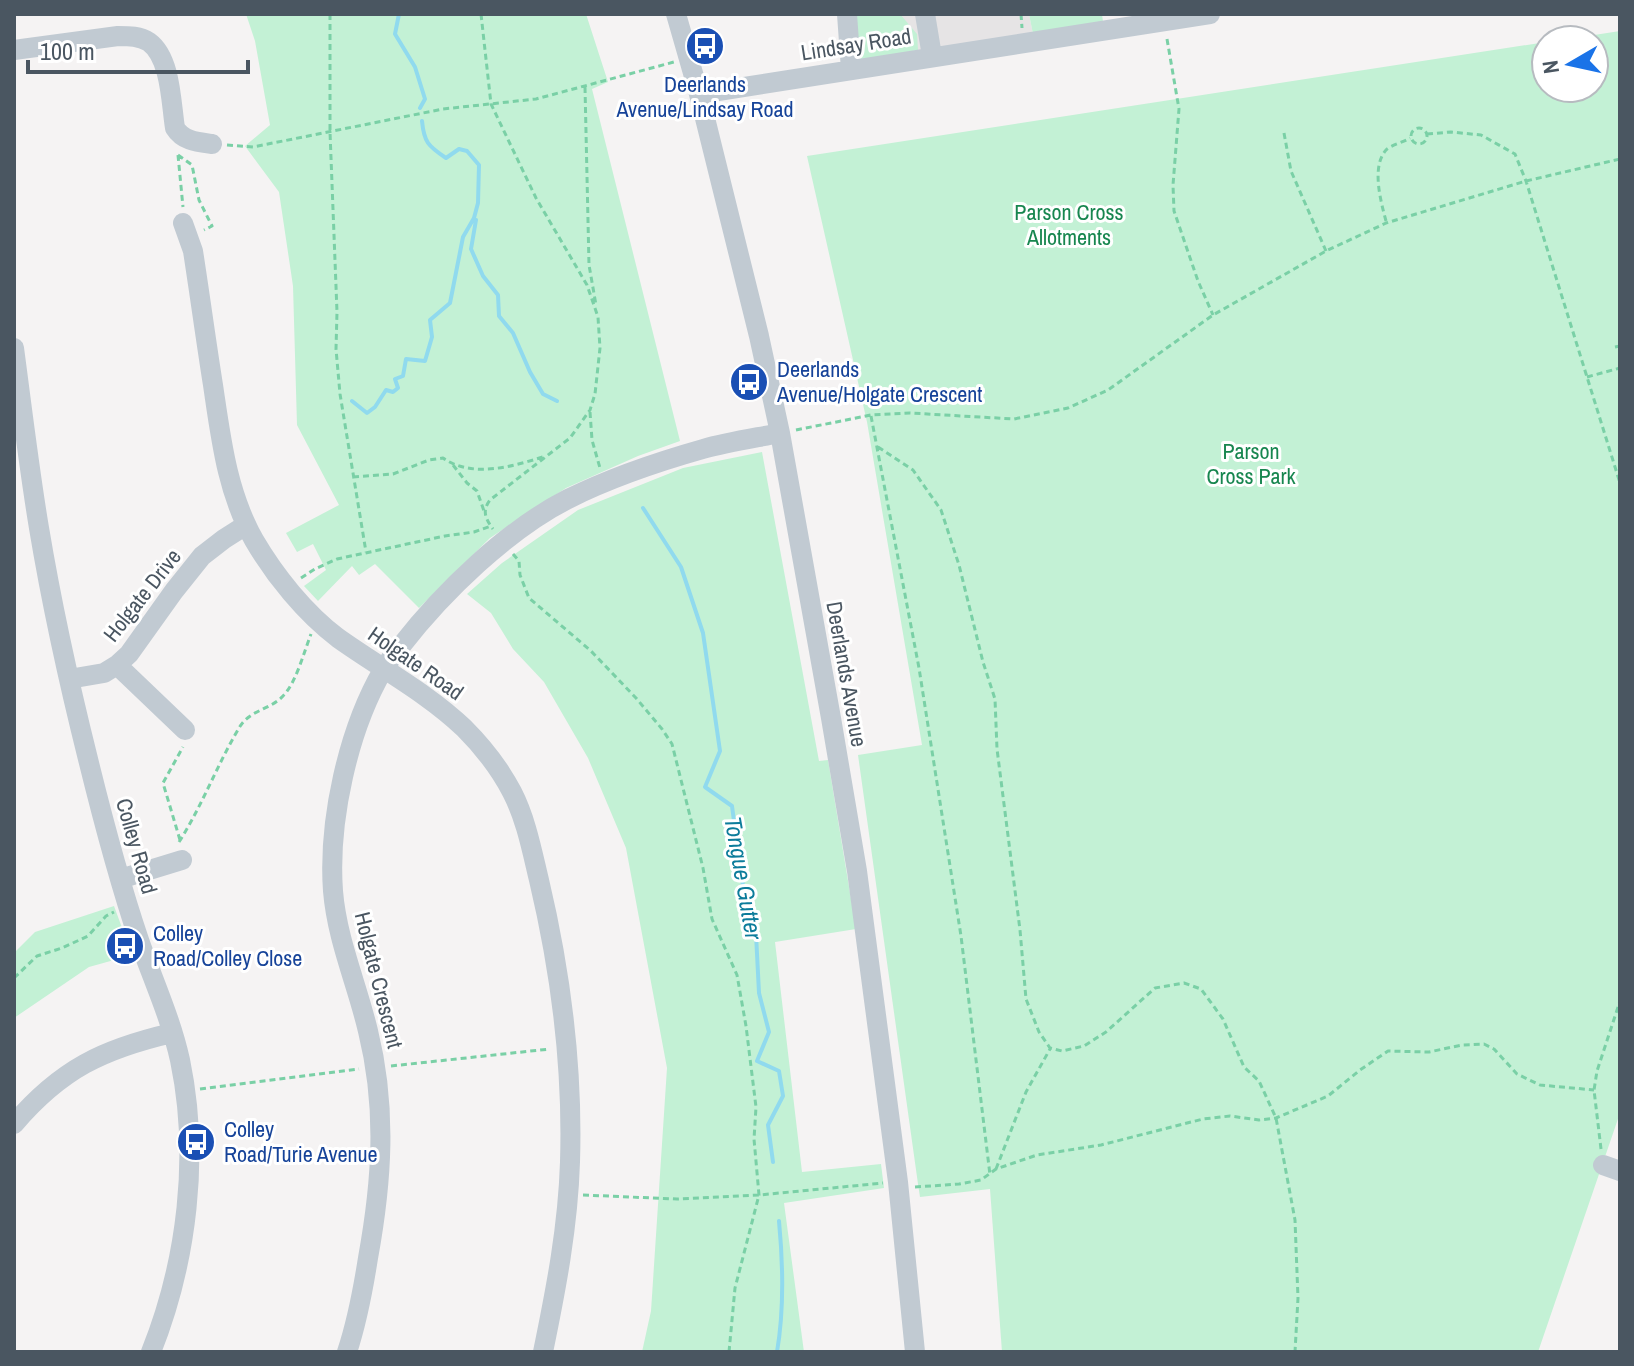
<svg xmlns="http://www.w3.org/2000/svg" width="1634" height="1366" font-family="'Archivo Narrow',sans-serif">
<rect width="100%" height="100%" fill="#f5f3f3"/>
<path fill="#e6e4e5" d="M900 14H1029L1033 34 918 50Z"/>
<path fill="#c3f1d5" d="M246 14H586L608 82 592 89 680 441 638 456 566 488 490 538 419 608 375 564 359 575 352 566 318 601 304 586 326 570 313 544 297 552 286 533 339 505 297 425 293 286 279 192 245 146 270 125 255 41Z
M853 14H900L917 34 918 50 858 61Z
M1029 14H1102L1104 30 1033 34Z
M1620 31V1113L1538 1352H1002L990 1189 920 1197 918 1184 858 755 922 745 867 422 807 156 1546 42V88H1594V40H1562Z
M762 452 819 761 828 760 856 929 775 942 802 1172 881 1164 884 1188 784 1203 804 1352H642L651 1311 667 1068 626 848 588 758 544 682 513 649 491 613 467 594 502 563 578 510 683 468Z
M114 906 132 955 89 967 14 1018V953L35 932Z"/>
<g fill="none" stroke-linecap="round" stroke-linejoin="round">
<path stroke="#90daee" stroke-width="4" d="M399 14 395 34 415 67 425 99 420 108
M476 220 471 249 483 276 498 295 499 316 513 333 530 372 543 394 557 401
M352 401 367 413 375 407 386 390 393 392 398 388 395 379 403 376 406 359 425 361 432 337 430 320 450 303 463 237 474 218 478 203 479 165 467 151 459 149 446 158C428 146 424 142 422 121
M643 508 681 567 703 633 720 751 705 787 732 806 742 881 756 934 759 993 769 1032 757 1061 779 1071 783 1096 768 1125 773 1162
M777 1352C784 1311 783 1263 779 1221"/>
<path stroke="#7ad0a6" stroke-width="3" stroke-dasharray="6 4" stroke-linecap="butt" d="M330 14V132L337 312 336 349 340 394 366 552
M481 14 491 104 536 198 587 285 598 317 600 348 595 394 590 410 570 438 490 500C482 511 485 518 493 529
M1021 14 1022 28
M1167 39 1179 109 1173 185 1174 211 1198 281 1213 315
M585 87 589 265 596 305
M1411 136a8 8 0 1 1 16 0a8 8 0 1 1-16 0Z
M1284 133 1291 171 1326 251
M1427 134 1451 132 1481 135 1515 154 1526 181 1620 483
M227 145 253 147 443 109 536 99 674 62
M178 155 192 165 199 200 212 226 204 230
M178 155 183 207
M1386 221C1381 202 1371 167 1386 150 1391 145 1404 142 1410 138
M1615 347 1620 346
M1587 377 1620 368
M590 412 592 440 600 468
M871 416 919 668 961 936 990 1175
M796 430 871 415 910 413 1014 419 1068 408 1108 390 1213 315 1326 251 1386 223 1526 181 1620 159
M878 447 913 470 941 510 959 565 983 662 995 699 997 749 1020 930 1026 999 1039 1032 1050 1048 1062 1051 1084 1046 1106 1032 1155 988 1184 983 1201 989 1223 1019 1244 1067 1259 1081 1276 1118 1295 1220 1298 1298 1295 1352
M453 465 467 483 477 491 484 511
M353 477 393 474 429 460 443 458C473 479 514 466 546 456
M513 554 519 561 520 575 529 598 591 651 636 698 662 729 672 744 703 868 712 919 737 975 746 1026 756 1107 754 1139 759 1195 735 1288 729 1352
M301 578 315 569 337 559 445 536 474 532 491 526
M180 840 163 783 183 747
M179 842C202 806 217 765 239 728 249 710 270 710 283 696 296 683 304 652 311 634
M14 978 37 956 62 948 88 936 106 916 114 912
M391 1066 550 1049
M200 1089 359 1069
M1601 1149 1594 1090 1597 1071 1620 1001
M996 1169 1026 1092 1050 1049
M915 1187 959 1184 981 1180 996 1169 1037 1155 1101 1145 1203 1119 1230 1116 1259 1120 1276 1118 1328 1096 1360 1070 1388 1051 1429 1052 1462 1045 1484 1044 1494 1049 1517 1074 1540 1085 1594 1090
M583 1195 677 1199 759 1195 883 1183"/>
<path stroke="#c1cad2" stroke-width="20" d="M676 14 699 94 759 336 780 433 831 718 857 871 898 1182 915 1352
M847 14 851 70
M925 14 932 56
M14 50 118 36C129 36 140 36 149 42 171 58 171 103 175 128 183 141 197 142 212 144
M699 94 1210 14
M183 223 193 251C200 296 206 341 213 385 221 439 227 492 254 540 275 576 305 613 338 638 380 668 426 692 464 728 482 746 500 769 512 792 526 819 532 851 539 880 561 973 573 1067 570 1162 568 1227 556 1289 543 1352
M14 348C22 408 29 468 39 528 52 606 69 683 88 759 103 820 119 881 139 940 153 980 171 1019 180 1060 200 1156 187 1262 151 1352
M117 665 185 730
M69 679 104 673 117 665 129 654 174 591 202 556 224 539 246 525
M120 879 182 860
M14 1124C61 1069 103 1049 172 1033
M1603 1165 1620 1171
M347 1352C357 1322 363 1290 368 1258 382 1181 387 1108 368 1031 357 984 337 940 333 891 328 821 348 730 383 670 388 661 395 654 401 646 443 592 507 530 568 499 610 478 657 462 703 449 728 442 755 438 780 433"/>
</g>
<defs>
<g id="bus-disc" transform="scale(2)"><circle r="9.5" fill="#1a4fb4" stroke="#fff"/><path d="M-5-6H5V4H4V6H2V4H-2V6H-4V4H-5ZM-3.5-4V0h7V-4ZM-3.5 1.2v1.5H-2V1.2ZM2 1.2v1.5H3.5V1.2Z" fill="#fff"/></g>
</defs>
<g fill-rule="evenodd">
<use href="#bus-disc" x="705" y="46"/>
<use href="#bus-disc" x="749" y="382"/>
<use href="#bus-disc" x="125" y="946"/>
<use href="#bus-disc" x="196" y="1142"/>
</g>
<g text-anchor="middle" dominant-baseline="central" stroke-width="6" stroke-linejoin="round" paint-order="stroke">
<g font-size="22" fill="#4a5661" stroke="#fff">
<text transform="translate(856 44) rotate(-9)">Lindsay Road</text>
<text transform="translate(142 595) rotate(-52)">Holgate Drive</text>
<text transform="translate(416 663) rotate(35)">Holgate Road</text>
<text transform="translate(847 674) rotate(80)">Deerlands Avenue</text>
<text transform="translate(137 846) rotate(74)">Colley Road</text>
<text transform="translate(379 980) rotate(76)">Holgate Crescent</text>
</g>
<g font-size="22" fill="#164399" stroke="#fff" text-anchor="start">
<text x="705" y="84" text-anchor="middle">Deerlands<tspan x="705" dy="25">Avenue/Lindsay Road</tspan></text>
<text x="777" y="369">Deerlands<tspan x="777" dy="25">Avenue/Holgate Crescent</tspan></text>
<text x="153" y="933">Colley<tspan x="153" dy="25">Road/Colley Close</tspan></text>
<text x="224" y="1129">Colley<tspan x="224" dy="25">Road/Turie Avenue</tspan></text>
</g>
<g font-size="22" fill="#17864f" stroke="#fff">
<text x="1069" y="212">Parson Cross<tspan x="1069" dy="25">Allotments</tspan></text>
<text x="1251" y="451">Parson<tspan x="1251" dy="25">Cross Park</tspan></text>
</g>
<g font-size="24" font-style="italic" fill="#0c7c9b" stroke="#fff">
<text transform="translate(744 878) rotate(80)">Tongue Gutter</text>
</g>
</g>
<rect width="1634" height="1366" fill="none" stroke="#4a5661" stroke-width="32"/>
<g transform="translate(1570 64) rotate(261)"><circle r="38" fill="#ffffff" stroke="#b7bbc0" stroke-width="2"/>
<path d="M0-6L14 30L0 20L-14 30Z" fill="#1a73e8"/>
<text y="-12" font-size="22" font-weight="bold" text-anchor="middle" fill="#4a5661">N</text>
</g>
<path d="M28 60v12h220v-12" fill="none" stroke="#4a5661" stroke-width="4"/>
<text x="40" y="60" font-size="24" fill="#4a5661" stroke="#ffffff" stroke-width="6" paint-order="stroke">100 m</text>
</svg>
